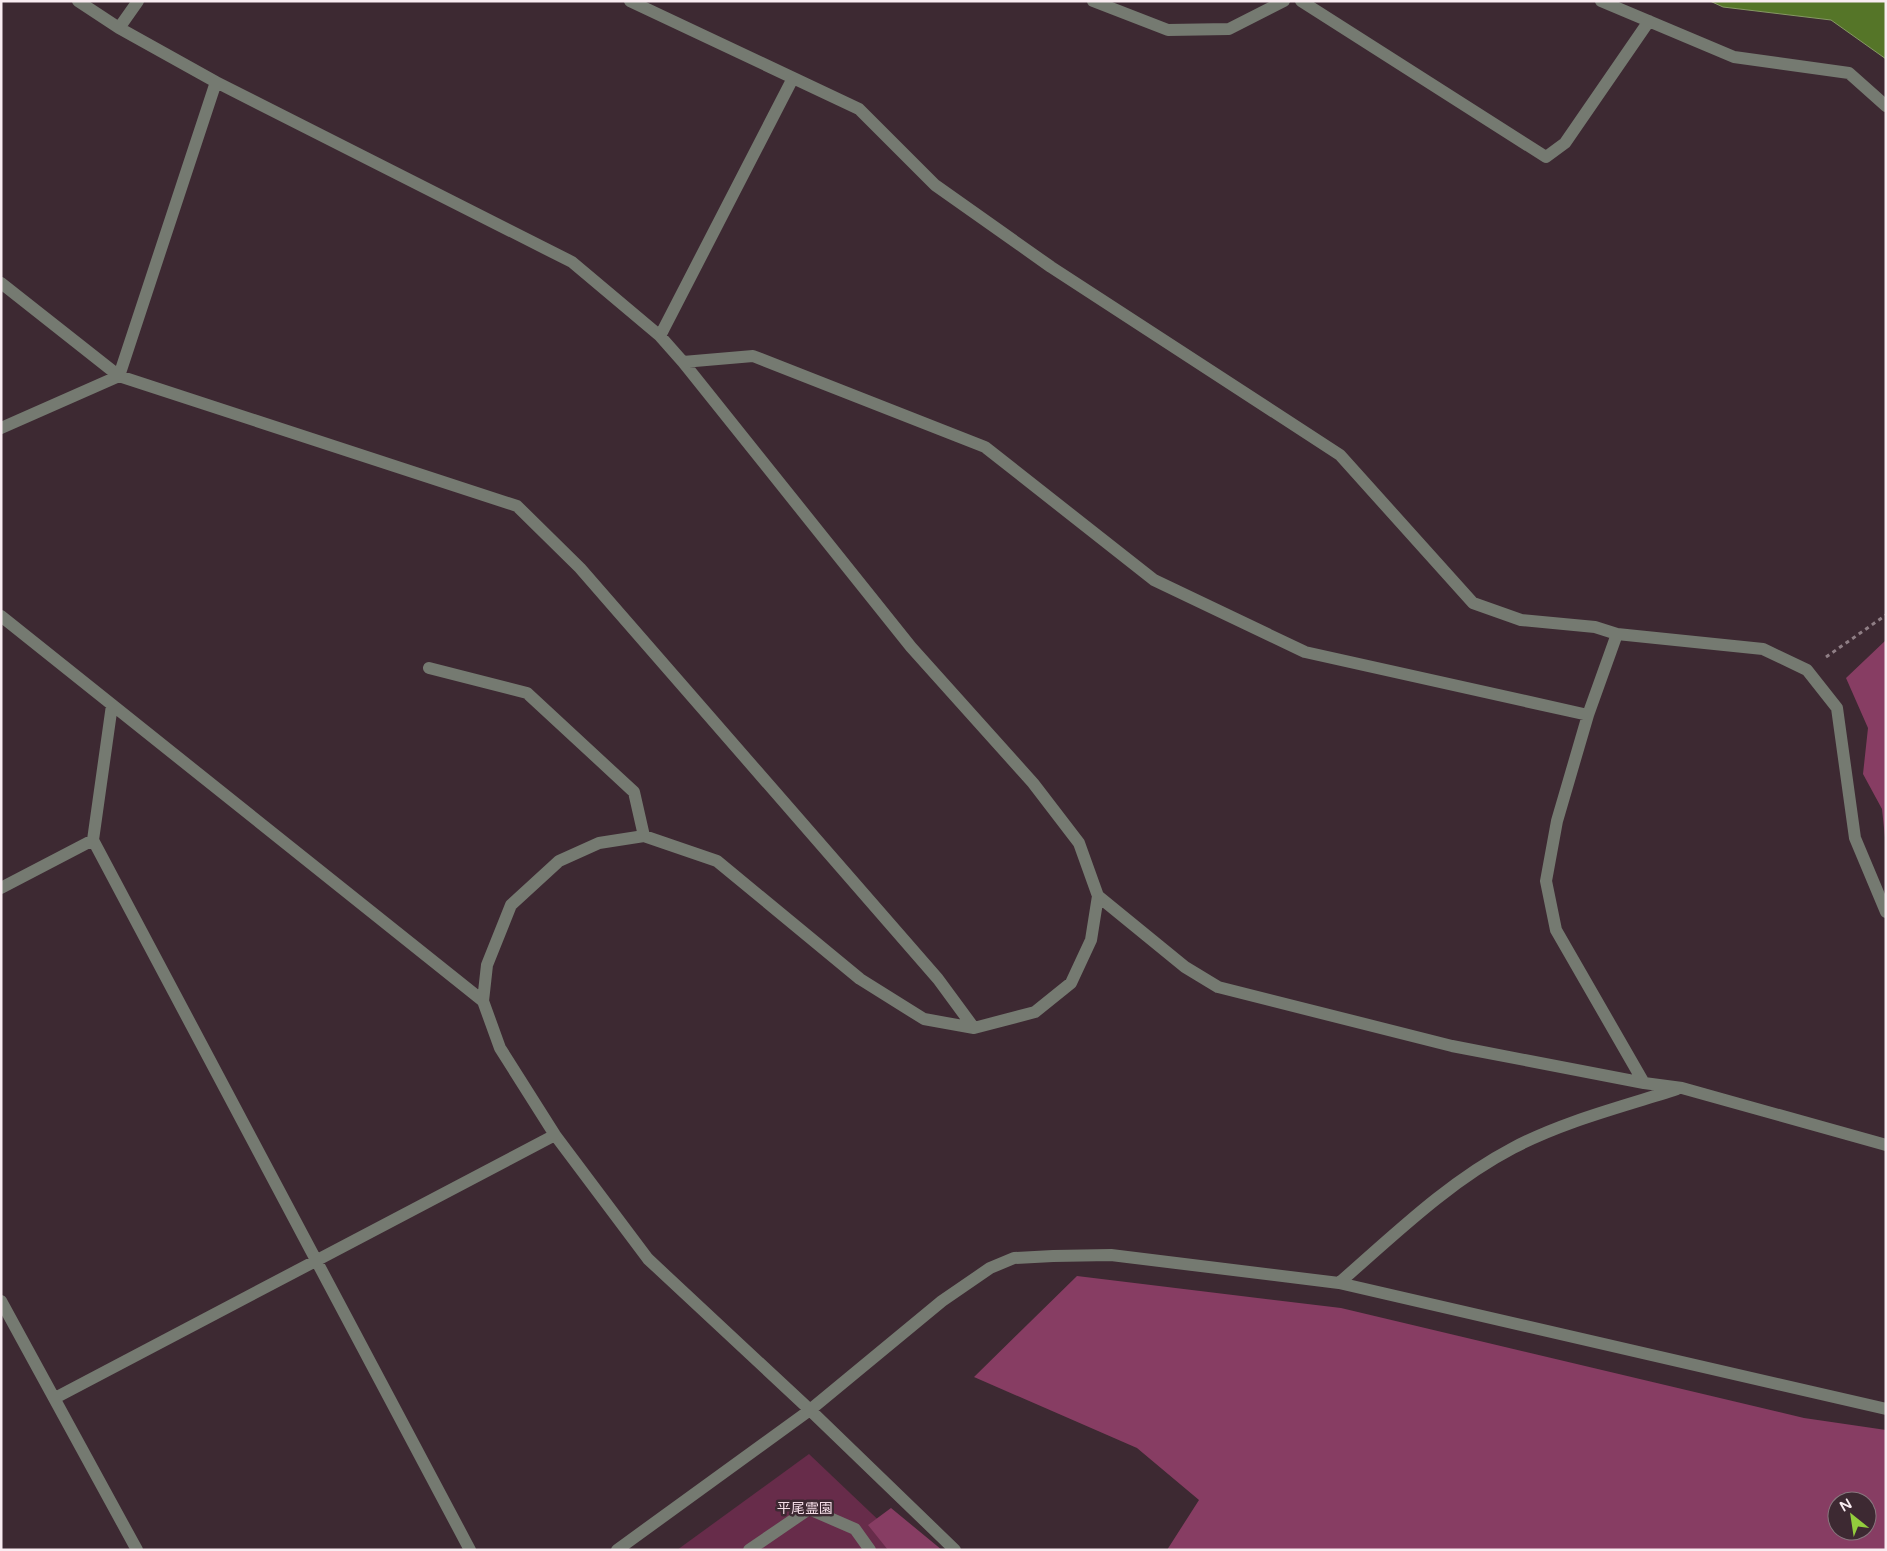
<svg xmlns="http://www.w3.org/2000/svg" width="1887" height="1551" font-family="'Varela Round','Noto Sans JP',sans-serif">
<rect width="100%" height="100%" fill="#3d2932"/>
<path fill="#672c4a" d="M809 1454 910 1550H677Z"/>
<path fill="#873d63" fill-rule="evenodd" d="M1886 640V847L1882 809 1863 774 1868 728 1846 678Z
M1077 1276 1341 1308 1804 1418 1886 1430V1550H1167L1199 1500 1137 1448 974 1377ZM1837 1501H1867V1531H1837Z
M891 1508 942 1550H888L868 1525Z"/>
<path fill="#557528" stroke="#869964" d="M1710 1H1886V59L1831 20 1723 7Z"/>
<g fill="none" stroke-linecap="round" stroke-linejoin="round">
<path stroke="#8f7e85" stroke-width="3" stroke-dasharray="4 4" stroke-linecap="butt" d="M1826 657 1886 615"/>
<path stroke="#757a71" stroke-width="12" d="M78 1 119 28 216 82 572 262 660 336 683 362 911 647 1033 783 1079 843 1098 896 1091 940 1071 983 1035 1012 974 1028 924 1019 860 979 717 861 644 836 599 843 559 861 511 905 487 965 483 1001 500 1048 555 1135 648 1259 810 1410 955 1550
M630 1 859 109 935 185 1051 267 1340 455 1473 603 1521 620 1595 627 1617 634
M1093 1 1168 30 1229 29 1284 1
M1301 1 1546 157 1565 143 1649 21
M1601 1 1734 57 1849 73 1886 106
M119 28 138 1
M1 283 119 376 517 506 580 568 938 979 974 1028
M660 336 793 78
M683 362 753 356 985 447 1154 580 1305 652 1588 715 1617 634 1763 649 1807 670 1837 708 1855 838 1886 912
M1 428 119 376 216 82
M1 616 483 1001
M429 668 527 693 634 792 644 836
M112 705 93 840 470 1550
M1588 715 1557 821 1546 881 1556 930 1644 1083
M1 888 93 840
M1098 896 1185 967 1218 987 1452 1046 1644 1083 1682 1088 1886 1145
M1339 1283C1394 1235 1448 1182 1513 1148 1564 1121 1622 1107 1677 1089
M1 1301 137 1550
M55 1398 555 1135
M617 1550 810 1410 942 1301 990 1268 1014 1258 1053 1256 1111 1255 1339 1283 1886 1409
M749 1550 809 1509 855 1529 870 1550"/>
</g>
<g text-anchor="middle" dominant-baseline="central" stroke-width="5" stroke-linejoin="round" paint-order="stroke">
<g font-size="14" fill="#f4dde7" stroke="#3d2932">
<text x="805" y="1508">平尾霊園</text>
</g>
</g>
<rect width="1887" height="1551" fill="none" stroke="#f9ecf1" stroke-width="5"/>
<g transform="translate(1852 1516) rotate(330)"><circle r="24" fill="#3d2932" stroke="#88777e"/>
<path d="M0-4L9 19L0 12L-9 19Z" fill="#93cd3d"/>
<text y="-8" font-size="14" font-weight="bold" text-anchor="middle" fill="#f9ecf1">N</text>
</g>
</svg>
